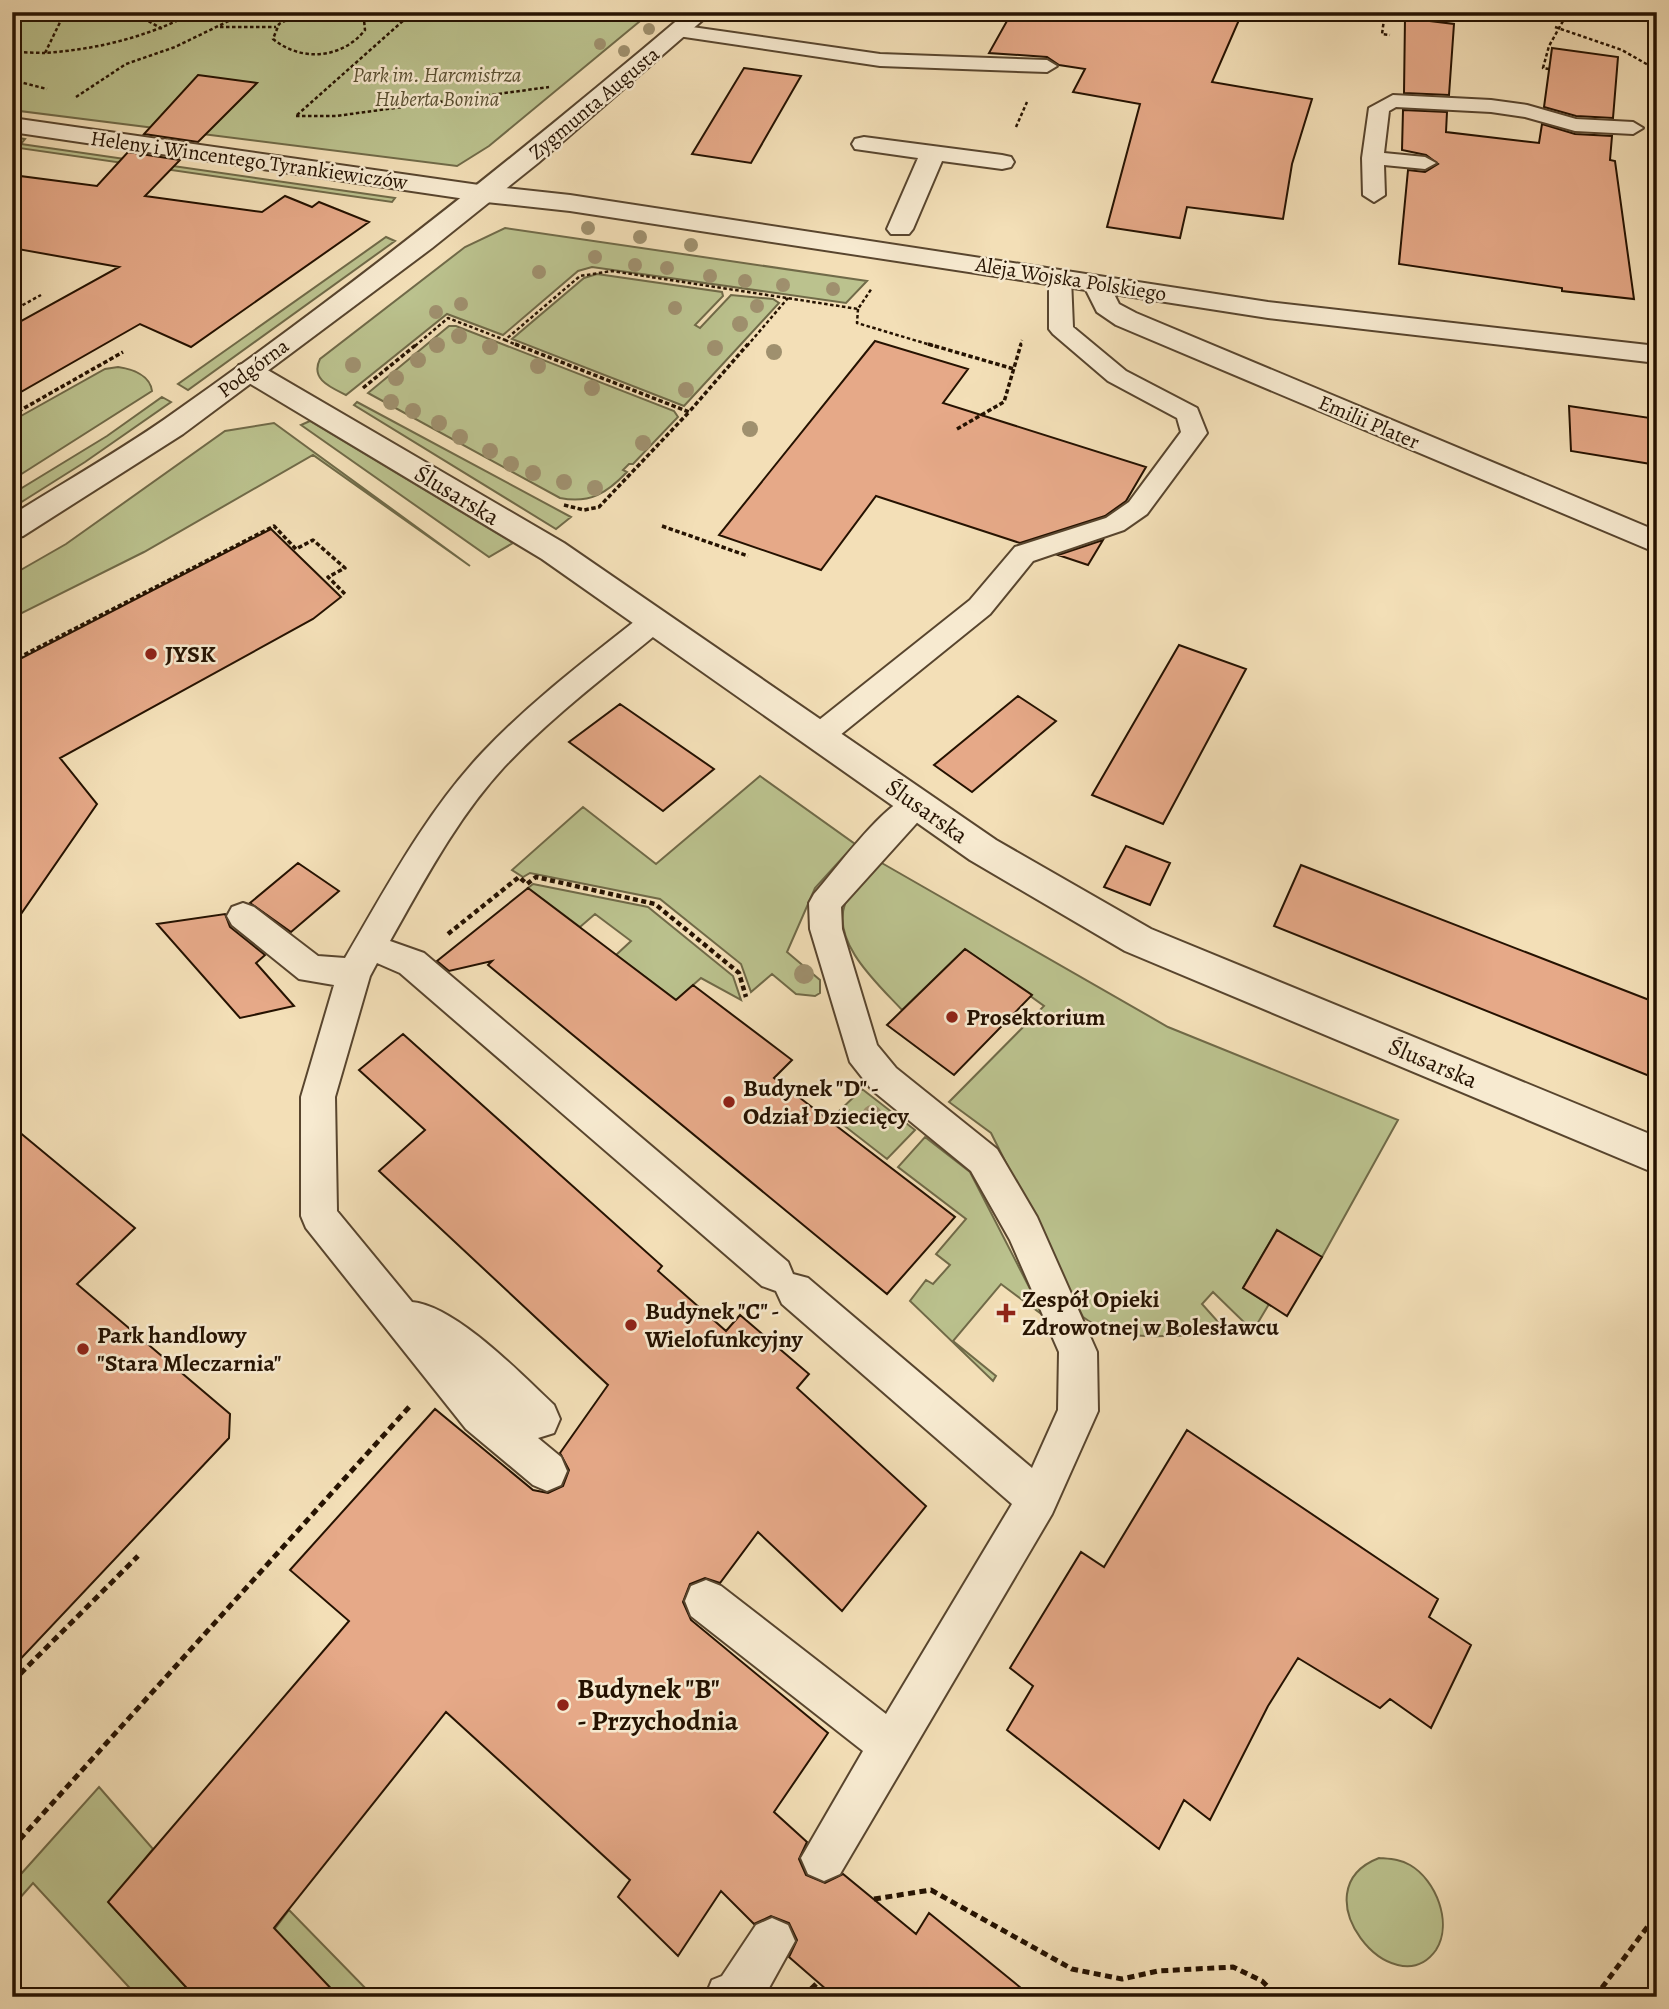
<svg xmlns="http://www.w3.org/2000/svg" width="1669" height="2009" font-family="Alegreya,serif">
<rect width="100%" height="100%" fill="#f3dfb7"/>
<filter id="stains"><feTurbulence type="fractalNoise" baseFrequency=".00286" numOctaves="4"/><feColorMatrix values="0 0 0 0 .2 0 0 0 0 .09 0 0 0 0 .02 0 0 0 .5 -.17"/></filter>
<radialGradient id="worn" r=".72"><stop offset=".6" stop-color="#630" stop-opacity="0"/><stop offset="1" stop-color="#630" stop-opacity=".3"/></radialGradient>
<path fill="#bbc28e" stroke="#706a48" stroke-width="2" d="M12 12H651L489 146 457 166 12 110Z
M12 137 25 139 21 144 395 198 392 202 12 147Z
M505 228 867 281 846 303 592 267 578 271 503 335 447 314 346 395C330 387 310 379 320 359L465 247Z
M386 237 395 241 188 390 178 384Z
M597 274 722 292 723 296 695 325 700 328 731 295 773 299 779 303 684 406 512 339 584 278Z
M449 326H456L674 411 678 417 633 464H629L623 470 627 472C607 493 590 504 560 498L368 393Z
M118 367C132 369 150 375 152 391L12 480V421L105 369Z
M162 397 171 402 85 462 12 508V494L107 436Z
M357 402 571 517 556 529 354 405Z
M310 421 513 543 489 557 301 425Z
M274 423 470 566 313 455 144 552 12 618V575L66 544 225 431Z
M760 776 855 844 815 888 787 952 820 980V993L815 996 796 994 772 974 751 992 741 964 660 899 530 873 523 877 512 870 583 807 656 864Z
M880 862 1168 1027 1398 1120 1322 1257 1277 1230 1243 1288 1269 1304 1253 1331 1213 1292 1202 1304 1228 1333C1183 1334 1121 1346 1083 1317L991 1133 949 1102 1044 1006 965 949 902 1010C879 985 831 943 845 904 850 890 869 874 880 862Z
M533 884 648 907 733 976 741 1000 701 978 676 1000 616 955 631 941 595 914 580 927 528 888Z
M862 1089 915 1130 887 1159 833 1117Z
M925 1137 970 1172 1044 1316 1001 1284 953 1341 996 1376 993 1381 910 1301 926 1280 933 1284 950 1265 936 1254 966 1219 898 1167Z
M99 1787 153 1849 109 1903 195 1997H138L33 1883 12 1907V1884Z
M1379 1858C1390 1859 1400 1859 1410 1865 1436 1880 1453 1923 1436 1950 1394 2009 1296 1890 1379 1858Z
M289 1910 374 1997H339L274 1930Z"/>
<path fill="#e6a988" stroke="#251201" stroke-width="2" d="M1012 12H1192L1239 20 1212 82 1312 99 1292 164 1283 219 1187 207 1180 238 1107 227 1140 104 1073 92 1085 69 1059 65 1047 57 989 53Z
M1405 18 1454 24 1449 95 1404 93Z
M1552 48 1618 57 1613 118 1576 116 1544 107Z
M744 68 801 76 751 163 692 154Z
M198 75 257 83 198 142 144 134Z
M1403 110 1447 112 1446 132 1539 143 1542 124 1575 134 1612 136 1610 160 1615 161 1634 299 1562 291V288L1399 264 1408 170 1425 172 1438 164 1426 155 1402 150Z
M128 152 180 160 145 196 262 212 285 196 312 207 319 202 369 222 191 347 140 324 12 397V326L119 267 12 248V175L97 186Z
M875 341 968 369 943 403 1146 467 1126 501 1105 516 1020 543 876 496 821 570 719 535Z
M1569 406 1657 419V465L1571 451Z
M271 529 341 597 313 619 60 758 97 804 12 927V663Z
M1103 540 1088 565 1058 555Z
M1179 645 1246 669 1163 824 1092 795Z
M1018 696 1056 721 972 792 934 765Z
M620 704 714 769 663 811 569 742Z
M1126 846 1170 863 1150 905 1104 887Z
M298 863 339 891 291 932 250 903Z
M1301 865 1657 1003V1079L1274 926Z
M528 888 676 1000 693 985 792 1060 774 1078 955 1217 887 1294 488 965 492 961 449 971 437 961Z
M225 914 230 927 265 955 256 963 294 1006 240 1018 157 924Z
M965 949 1032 995 954 1075 887 1025Z
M403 1034 662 1266 658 1271 726 1331 740 1315 809 1374 797 1388 926 1506 842 1611 758 1532 720 1583 705 1578 690 1584 683 1602 691 1620 828 1733 774 1812 807 1842 799 1859 806 1875 825 1883 843 1874 916 1934 929 1913 1032 1997H835L789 1957 797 1940 789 1923 771 1916 754 1924 721 1891 678 1956 618 1897 630 1880 446 1712 274 1928 339 1997H195L108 1902 349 1621 290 1570 435 1409 533 1490 548 1493 563 1486 569 1470 560 1453 608 1385 379 1171 425 1130 359 1070Z
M12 1126 135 1228 77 1284 230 1414 229 1438 12 1668Z
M1277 1230 1322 1257 1287 1316 1243 1288Z
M1187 1430 1438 1599 1429 1617 1471 1645 1431 1728 1390 1699 1380 1708 1298 1658 1268 1706 1210 1820 1184 1800 1159 1849 1007 1730 1033 1686 1010 1668 1081 1552 1104 1567Z"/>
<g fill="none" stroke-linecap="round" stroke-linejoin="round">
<g stroke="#58452e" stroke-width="4">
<path id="service" d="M678 25 880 54 1047 60 1057 66 1047 72 880 66 671 35 668 31Z
M1393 95 1491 100 1527 105 1576 119 1633 122 1643 128 1633 134 1575 131 1525 117 1491 112 1396 107 1389 111 1384 153 1425 157 1436 163 1425 169 1384 165 1385 195 1374 202 1363 195 1362 158 1369 108Z
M1060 271 1071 278 1073 327 1126 371 1197 408 1207 433 1147 514 1124 530 1033 561 990 614 829 744 819 747 809 744 804 736 809 728 970 600 1015 547 1106 518 1129 502 1181 432 1177 418 1108 381 1053 334 1049 329V278Z
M655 610 665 613 669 620 665 627C611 672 552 716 504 767 457 818 424 881 390 941L424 953 788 1262 793 1274 808 1278 1032 1468 1058 1410 1059 1352 1010 1240 971 1171 872 1090 850 1062 810 929 809 903 814 894C838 867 877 812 908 796 916 792 921 794 929 797L933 805 841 907 842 929 877 1045 896 1068 997 1149 1037 1217 1097 1352 1098 1411 1052 1514 840 1874 824 1881 808 1874 801 1858 863 1751 691 1616 685 1601 691 1586 706 1580 721 1586 886 1714 1012 1504 782 1304 776 1291 762 1286 400 973 377 963 370 976 335 1097 337 1211 412 1302C456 1306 522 1375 554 1405L560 1419 554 1433 538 1438 561 1457 567 1471 561 1485 547 1491 533 1485 466 1429 306 1228 301 1216V1097L334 985 299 979 232 925 227 916 232 907 243 903 254 907 318 956 345 958C385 890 426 812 483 752 532 700 590 657 645 613Z
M772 1918 788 1925 795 1941 764 1997H705L712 1980 722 1976 756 1925Z"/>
</g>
<g stroke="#58452e" stroke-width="4">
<path id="minor" d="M12 118 486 186 570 195 1268 302 1657 346V363L1268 318 1114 294 1119 304 1136 313 1657 531V553L1116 325 1097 312 1086 290 570 211 486 202 12 132Z
M864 137 1002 155 1011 157 1014 162 1011 167 1002 169 942 161 913 229 909 234H891L887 229 918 158 855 149 852 144 855 139Z
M249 362 259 365 564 543 996 840 1151 929 1657 1137V1174L1125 951 970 860 542 559 239 377 235 371 239 365Z"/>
</g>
<g stroke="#58452e" stroke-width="4">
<path id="tertiary" d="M687 12H712L538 163 432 248 183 434 23 536 12 539V515C63 483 116 453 165 419 346 292 518 155 687 12Z"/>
</g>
<path stroke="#251201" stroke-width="2.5" stroke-dasharray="3.5 2.5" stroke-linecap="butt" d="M65 12 45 53C99 49 147 37 195 12
M133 12 162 29
M302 12 279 24 273 39C301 62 342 59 365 30L364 20 351 12
M1385 12 1382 34 1390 35
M12 16 27 12
M220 27H276
M1555 27 1622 50 1657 70
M12 52 45 53
M1549 69 1543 68 1549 46 1568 12
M12 80 47 89
M76 97 126 64 175 47 247 12
M297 115 413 12
M296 116H336L549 87
M1016 127 1027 102
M858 309 857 323 934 346
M12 311 41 295
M505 340 519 346
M415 346 448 318 505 340 580 276 612 271 858 309 872 288
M747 346 788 298
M1020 346 1022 340"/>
<path stroke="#251201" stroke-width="3.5" stroke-dasharray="4.5 2.5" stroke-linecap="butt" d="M515 344 689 412 748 344
M928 344 1014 369
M363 388 417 344
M12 415 123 352
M957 429 1004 402 1021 344
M564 505 584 510 599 507 689 412
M662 526 748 556
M12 661 274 526 296 549 313 540 345 568 328 577 346 595"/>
<path stroke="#251201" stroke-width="4.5" stroke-dasharray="5 3.5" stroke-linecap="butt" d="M448 934 519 877 527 884 536 877 655 904 739 973 746 997"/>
<path stroke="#251201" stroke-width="5" stroke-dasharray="7 4.5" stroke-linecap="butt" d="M12 1682 138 1556
M12 1848 410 1406
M874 1899 931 1890 1072 1969 1122 1979 1158 1971 1233 1967 1262 1981 1278 1997
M803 1997 818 1982
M1595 1997 1657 1914"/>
<use href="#service" fill="#f7ead0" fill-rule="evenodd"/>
<use href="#minor" fill="#f7ead0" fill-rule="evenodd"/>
<use href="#tertiary" fill="#f7ead0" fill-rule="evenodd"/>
</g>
<g fill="#9f906e">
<circle cx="649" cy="29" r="6"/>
<circle cx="600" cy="44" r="6"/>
<circle cx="624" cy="51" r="6"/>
<circle cx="588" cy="228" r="7"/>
<circle cx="640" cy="237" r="7"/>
<circle cx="691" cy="245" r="7"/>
<circle cx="595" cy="257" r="7"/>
<circle cx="635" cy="265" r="7"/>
<circle cx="667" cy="268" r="7"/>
<circle cx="539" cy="272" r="7"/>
<circle cx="710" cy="276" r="7"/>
<circle cx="745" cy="281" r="7"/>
<circle cx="783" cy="285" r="7"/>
<circle cx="833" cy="289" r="7"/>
<circle cx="461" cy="304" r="7"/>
<circle cx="757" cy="306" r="7"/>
<circle cx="675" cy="308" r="7"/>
<circle cx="436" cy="312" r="7"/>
<circle cx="740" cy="324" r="8"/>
<circle cx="459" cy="336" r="8"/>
<circle cx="437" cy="345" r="8"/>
<circle cx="490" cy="347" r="8"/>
<circle cx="715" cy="348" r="8"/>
<circle cx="774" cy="352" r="8"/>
<circle cx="418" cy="360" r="8"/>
<circle cx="353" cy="365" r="8"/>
<circle cx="538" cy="366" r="8"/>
<circle cx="396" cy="378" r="8"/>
<circle cx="592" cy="388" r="8"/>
<circle cx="686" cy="390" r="8"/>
<circle cx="391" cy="402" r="8"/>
<circle cx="413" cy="411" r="8"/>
<circle cx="439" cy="423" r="8"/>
<circle cx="750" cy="429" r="8"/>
<circle cx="460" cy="437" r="8"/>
<circle cx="643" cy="443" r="8"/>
<circle cx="490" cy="451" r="8"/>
<circle cx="511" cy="464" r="8"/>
<circle cx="533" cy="473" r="8"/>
<circle cx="564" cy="482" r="8"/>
<circle cx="595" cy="488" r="8"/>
<circle cx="804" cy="974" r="10"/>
<circle cx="872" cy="1115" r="10"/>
</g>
<g fill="#8f2418" stroke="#f7ead0" stroke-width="2.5">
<circle cx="151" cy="654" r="7"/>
<circle cx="952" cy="1017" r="7"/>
<circle cx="729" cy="1102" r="7"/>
<path d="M1002.5 1302.5h7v7h7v7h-7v7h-7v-7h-7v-7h7z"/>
<circle cx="631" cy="1325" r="7"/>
<circle cx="83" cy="1349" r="7"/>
<circle cx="563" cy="1705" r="7"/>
</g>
<g text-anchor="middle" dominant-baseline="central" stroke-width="5" stroke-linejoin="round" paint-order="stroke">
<g font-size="21" font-style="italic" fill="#5a5032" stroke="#f7ead0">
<text x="437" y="75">Park im. Harcmistrza<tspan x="437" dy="24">Huberta Bonina</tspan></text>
</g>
<g font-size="21" fill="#251201" stroke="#f7ead0">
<text transform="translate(594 103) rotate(-40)">Zygmunta Augusta</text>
<text transform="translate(249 160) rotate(8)">Heleny i Wincentego Tyrankiewiczów</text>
<text transform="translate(1071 279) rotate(9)">Aleja Wojska Polskiego</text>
<text transform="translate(253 368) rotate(-37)">Podgórna</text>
<text transform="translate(1369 422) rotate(23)">Emilii Plater</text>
</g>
<g font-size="24" fill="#251201" stroke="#f7ead0">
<text transform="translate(457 495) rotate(31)">Ślusarska</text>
<text transform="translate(927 811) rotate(35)">Ślusarska</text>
<text transform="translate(1433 1063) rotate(23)">Ślusarska</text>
</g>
<g font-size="24" font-weight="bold" fill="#251201" stroke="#f7ead0" text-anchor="start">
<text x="165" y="654">JYSK</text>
<text x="966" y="1017">Prosektorium</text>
<text x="743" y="1088">Budynek "D" -<tspan x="743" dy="28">Odział Dziecięcy</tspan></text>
<text x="1022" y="1299">Zespół Opieki<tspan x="1022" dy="28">Zdrowotnej w Bolesławcu</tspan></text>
<text x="645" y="1311">Budynek "C" -<tspan x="645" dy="28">Wielofunkcyjny</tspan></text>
<text x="97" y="1335">Park handlowy<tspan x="97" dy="28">"Stara Mleczarnia"</tspan></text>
</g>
<g font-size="28" font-weight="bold" fill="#251201" stroke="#f7ead0" text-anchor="start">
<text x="577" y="1689">Budynek "B"<tspan x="577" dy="32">- Przychodnia</tspan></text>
</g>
</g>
<rect width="1669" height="2009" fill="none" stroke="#f3dfb7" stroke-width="42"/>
<rect x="14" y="14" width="1641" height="1981" fill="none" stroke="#251201" stroke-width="3.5"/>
<rect x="21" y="21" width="1627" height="1967" fill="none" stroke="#251201" stroke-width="2"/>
<rect width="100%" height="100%" filter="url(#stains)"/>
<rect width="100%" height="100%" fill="url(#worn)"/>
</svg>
